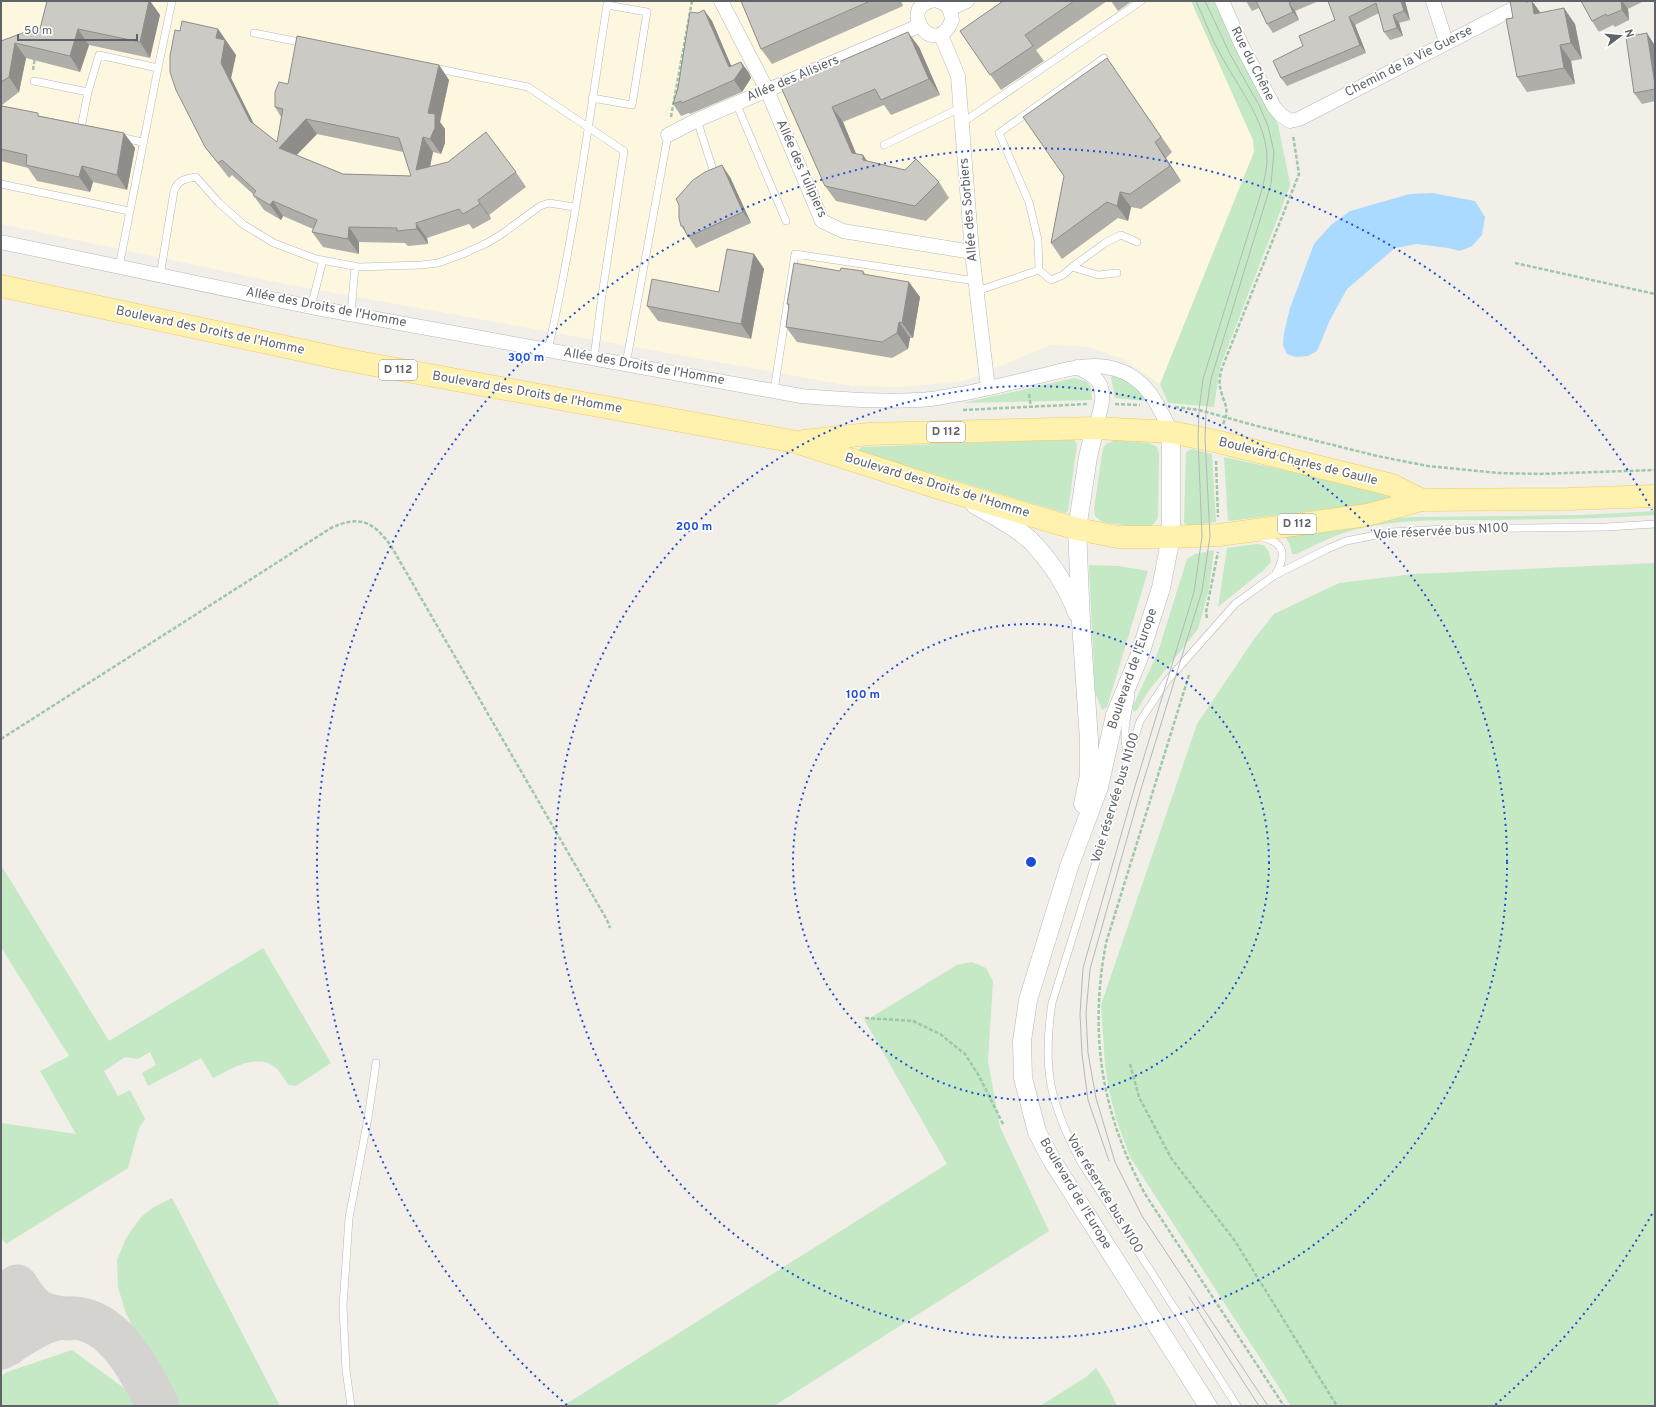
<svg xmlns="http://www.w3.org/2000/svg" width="1656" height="1407" font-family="Overpass,sans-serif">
<rect width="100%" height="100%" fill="#f1efe8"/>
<path fill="#fef7e0" d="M1 1H1191L1253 140 1254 152 1160 384 1123 359 1089 347 1051 345 964 381 903 387 851 386 285 284 1 224Z"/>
<path fill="#c5e8c5" d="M1191 1H1214L1229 34 1278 125 1290 183V186L1220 367 1214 407 1168 403 1160 384 1254 152 1253 140Z
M1114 374 1136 387 1147 401 1115 398 1111 378Z
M1075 378 1087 382 1091 387 1092 400 963 403Z
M1073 439 1075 441 1077 445 1068 511 1065 513 859 452 858 450 862 447Z
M1115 440 1149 443 1157 447 1159 453 1158 518C1154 524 1152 527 1144 528L1102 522 1095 516 1094 509 1103 448 1106 444Z
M1192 449 1212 454 1216 522 1189 526 1184 523 1186 452Z
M1224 457 1394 494 1396 501 1228 521Z
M1655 511V515C1599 519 1544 519 1488 520 1446 520 1402 519 1361 528 1338 533 1317 544 1297 554H1292L1290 545 1284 534 1317 527 1410 517 1582 515Z
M1257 544 1264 545 1269 552 1271 562 1265 569 1218 607 1227 548Z
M1214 550 1209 589 1198 629 1147 693 1137 710 1134 712 1132 708 1158 652 1187 559 1195 554Z
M1655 563V1406H1291L1130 1157 1116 1118 1109 1090 1105 1065 1101 1005 1197 724 1254 639 1274 614 1339 583 1414 574Z
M1089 565 1119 566 1148 571 1107 707 1102 710 1095 692Z
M1 865 109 1041 263 948 331 1063 296 1086 289 1085C284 1080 281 1072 276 1068 258 1052 230 1069 213 1078L201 1058 148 1086 142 1073 156 1065 150 1052 138 1059 125 1057 104 1071 118 1096 130 1090 145 1119 139 1128 128 1168 6 1244 1 1237V1123L76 1134 40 1071 69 1056 1 947Z
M972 962 986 968 993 981 988 1061 1000 1127 1049 1231 774 1406H563L947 1164 865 1021 957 965Z
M172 1198 280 1406H175L126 1314 118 1287 117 1260 126 1238 141 1217 154 1207Z
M72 1350 124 1388 134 1406H1V1376L7 1372Z
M1096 1368 1109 1389 1117 1406H1040L1086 1377Z"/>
<path fill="#aadaff" d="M1432 193 1475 201 1485 217 1482 235 1472 246 1460 251 1448 248 1417 244 1395 248 1347 289 1330 320 1317 351 1308 356 1295 357 1287 354 1283 345 1284 333 1290 308 1314 244 1331 225 1350 211 1410 194Z"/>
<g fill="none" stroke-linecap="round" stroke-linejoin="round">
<path stroke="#d4d3d0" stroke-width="43" d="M1 1346 7 1345C23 1322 26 1314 17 1286 33 1312 38 1314 68 1319
M1 1348C16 1339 32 1327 49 1321 108 1303 136 1364 158 1406"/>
<g stroke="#b5b8bc" stroke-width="8">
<path id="service" d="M254 33 304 43
M158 68 172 1
M434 68 528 87 624 151 602 295 594 358
M34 81 88 92 99 55 158 68 119 267
M736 103 786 221
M697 120 715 176
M962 123 1141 1
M86 129 81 128 88 92
M120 137 142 142
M884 145 960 108
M1 184 129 211
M1072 267 1098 275 1117 273
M1039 270 1051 280 1063 275 1072 267 1105 243 1121 235 1137 242
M160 276 174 191C178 180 184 179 196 177L219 203 244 225 274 243 316 259 359 267 421 265 438 263 463 254 487 243 502 234 540 206 549 203 574 207
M977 291 1039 270 1038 240 1029 202 999 133 1104 58
M311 307 323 260
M351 314 355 266
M548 350C574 236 589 120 607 5L647 12 632 105 592 98
M626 364 668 135
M774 391 795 254 976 281
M1262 537C1285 543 1287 555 1275 575
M1128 758C1122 733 1126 720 1131 695
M351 1406 346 1370 343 1306 349 1218 368 1118 376 1063
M1237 1406 1081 1162C1050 1104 1042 1069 1052 1003L1140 721 1166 682 1235 604 1275 575 1327 549 1346 541 1391 532 1446 529 1606 527 1655 524"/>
</g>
<g stroke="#b5b8bc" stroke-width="15">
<path id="minor" d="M721 1 767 90 822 221 843 231 972 252
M931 1C897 9 936 61 952 20 951 11 949 4 938 1
M1222 1 1242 46 1274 107 1282 116 1290 121 1299 119 1528 1
M1433 1 1446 42
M950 9 967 1
M941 35 958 76 972 252 988 388
M668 135 697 120 919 26
M1 242 311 307 801 396C844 399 888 403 931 399 941 398 951 395 961 394 986 389 1011 383 1035 377 1062 371 1089 361 1115 369 1146 377 1159 406 1171 432
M1077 367C1082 370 1089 373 1094 377 1109 389 1100 412 1095 428"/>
</g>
<g stroke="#b5b8bc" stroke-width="19">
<path id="tertiary" d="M1171 432V537L1161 588 1139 657 1115 715 1099 787 1069 867 1028 1000 1022 1041 1023 1078 1037 1132 1051 1159 1208 1406
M975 505C992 514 1019 529 1032 542 1052 563 1067 587 1077 613
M1083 804 1089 775V740L1081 622 1077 529 1088 457 1095 428"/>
</g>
<g stroke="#f2c960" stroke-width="23">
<path id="primary" d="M1 286 347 360 796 442 942 489 1077 529 1118 537H1171L1219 535 1367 515 1422 500 1568 499 1655 496
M804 441 869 434 1095 428 1171 432 1219 442 1392 485 1422 500"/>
</g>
<path stroke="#9cc7a9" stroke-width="2.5" stroke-dasharray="4 2" stroke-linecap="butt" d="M33 70 35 57
M671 117 692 1
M1515 263 1655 294
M1029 394 1031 407
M1115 404 1140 405
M1175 407 1199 410 1257 426 1377 456 1428 466 1498 473 1539 474 1655 470
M963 410 1088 404
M1223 424C1231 408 1223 403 1220 387 1219 381 1220 374 1222 368L1299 174 1293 135
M1216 461 1218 517
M1207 618 1206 612 1218 552
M1189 675 1106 943C1089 1034 1101 1112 1145 1194L1284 1406
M1 739 331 528C359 515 373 521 391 546L607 920 610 928
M865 1018 913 1021 940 1034 965 1054 979 1076 1004 1126
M1130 1064 1139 1097 1171 1158 1235 1241 1337 1406"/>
<use href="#service" stroke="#fff" stroke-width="7"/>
<use href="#minor" stroke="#fff" stroke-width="14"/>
<use href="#tertiary" stroke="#fff" stroke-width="18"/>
<use href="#primary" stroke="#fff2af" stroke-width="22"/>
<path stroke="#b6b7b8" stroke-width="1" d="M1205 1 1230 54 1259 105 1268 126 1274 152 1271 184 1211 379 1206 412 1205 439 1210 536 1202 591 1141 789 1090 969 1086 1013 1088 1053 1096 1098 1115 1162 1142 1216 1268 1406
M1109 1161 1088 1100 1082 1054 1080 1014 1083 968 1133 793 1194 592 1202 537 1198 438 1199 410 1203 379 1256 209C1261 193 1266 177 1267 161 1268 124 1240 90 1223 59 1212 41 1205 20 1196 1
M1189 1297 1259 1406"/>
</g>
<path fill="#afaea9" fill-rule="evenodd" d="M47 1H150L160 15 150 58 89 45 80 72 26 58 19 92 2 105 3 107 40 116 124 133 135 148 127 190 93 182 90 192 37 181 28 168 1 161V41L40 29Z
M741 1H901L903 6 772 64 761 49Z
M1003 1H1107L1036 50 1044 61 1001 90 960 31Z
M1111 1H1132L1118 11Z
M1246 1H1319L1295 11 1299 20 1273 33 1267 24 1259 8 1252 11Z
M1328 1H1405L1410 20 1399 23 1403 36 1390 40 1384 32 1379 13 1355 25 1366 53 1287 86 1281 78 1303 46 1335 20Z
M1532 1 1540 13 1575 24 1582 59 1571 61 1575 84 1527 92 1517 77Z
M1581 1H1644L1628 9 1629 20 1615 27 1613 25 1599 32 1592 21Z
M704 10 712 21 731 66 741 62 749 73 751 78 742 92 690 114 689 113 681 116 673 104 698 13Z
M218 29 236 55 231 78 254 125 277 142 281 117 275 107 288 84 439 65 449 80 440 122 445 129V143L441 154 433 152 430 167 516 172 526 187 489 215 491 219 473 229 469 224 427 238 428 244 408 246 405 243 359 242V254L323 247 312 232 313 229 283 216 281 220 264 210 253 195H254L232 175 229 178 205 147 180 31ZM317 134 403 152 411 176 343 174 296 155Z
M1654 44 1655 48V101L1642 104 1634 93Z
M919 47 940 95 891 115 884 105 843 122 856 154 867 161 905 170 939 182 949 198 926 221 836 201 825 186 781 87Z
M1107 58 1172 152 1166 158 1181 181 1141 209 1131 207 1128 221 1118 218 1062 259 1051 243 1064 176Z
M730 177 751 223 696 248 681 226Z
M754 254 764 269 751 339 658 321 647 306 719 292Z
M840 271H863L865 274 920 297 913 338H910L908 349 892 358 797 342 786 327 789 307 787 304Z"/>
<path fill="#8f8d8a" d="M149 1H150L160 15 150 58 140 42Z
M1401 1H1405L1410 20 1404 11Z
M1526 1H1532L1543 16 1534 14Z
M1621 1H1622L1628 9 1629 20 1622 10Z
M1289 3 1295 11 1299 20 1293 12Z
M1564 8 1575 24 1582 59 1571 43Z
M704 10 712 21 736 77 741 62 749 73 751 78 742 92 734 80 729 67Z
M1393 15 1399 23 1403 36 1397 28Z
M1349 17 1355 25 1366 53 1360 45Z
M78 29 89 45 80 72 70 56Z
M218 29 236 55 231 78 260 136 250 121 221 63 216 38Z
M908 32 919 47 940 95 929 79Z
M1647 33 1654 44 1655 48V85Z
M15 43 26 58 19 92 9 77Z
M1560 45 1571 61 1575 84 1564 68Z
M439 65 449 80 440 122 445 129V143L441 154 430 139 428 113Z
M832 107 843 122 862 168 852 153Z
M306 119 317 134 289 163 279 148Z
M124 133 135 148 127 190 117 175Z
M423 137 433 152 426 185 416 170Z
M1155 142 1166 158 1181 181 1170 166Z
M863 155 874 171 863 160Z
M722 165 730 177 751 223 743 212Z
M82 166 93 182 90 192 79 177Z
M1120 192 1131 207 1128 221 1117 206Z
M478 200 489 215 491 219 480 204Z
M273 201 283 216 281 220 270 205Z
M416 223 427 238 428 244 417 229Z
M349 227 359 242V254L348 239Z
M754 254 764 269 751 339 741 324Z
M909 282 920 297 913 338 902 323Z
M899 322 910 338 908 349 897 333Z"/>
<path fill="#cccac5" stroke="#8f8d8a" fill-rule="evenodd" d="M47 1H149L140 42 78 29 70 56 15 43 9 77 1 82V41L36 28 40 29Z
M741 1H870L761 49Z
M1003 1H1074L1025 35 1033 46 990 75 960 31Z
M1256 1H1293L1289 3 1293 12 1267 24Z
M1328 1H1401L1404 11 1393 15 1397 28 1384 32 1376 3 1349 17 1360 45 1281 78 1273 61 1303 46 1299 36 1335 20Z
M1510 1H1526V2L1532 1 1534 14 1564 8 1571 43 1560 45 1564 68 1517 77 1506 19 1513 18Z
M1581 1H1621L1622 10 1607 16 1606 14 1592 21Z
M704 10 729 67 741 62 743 67 734 80 682 103 681 101 673 104 678 88 690 12 698 13Z
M182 21 218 29 216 38 225 40 221 63 250 121 277 142 283 109 275 107V92L279 82 288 84 297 36 439 65 428 113 435 114V128L430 139 423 137 416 170 448 162 486 132 516 172 478 200 480 204 463 214 459 209 416 223 417 229 397 231V228L349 227 348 239 312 232 317 220 273 201 270 205 253 195 256 191 222 160 218 163 205 147 176 90 170 72V56L175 30 180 31ZM306 119 399 138 411 176 343 174 279 148Z
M908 32 929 79 881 100 875 89 832 107 852 153 863 155V160L905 170 916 159 939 182 915 206 825 186 781 87Z
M1647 33 1655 85V89L1634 93 1626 37Z
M1107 58 1161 137 1155 142 1170 166 1130 194 1120 192 1117 206 1107 202 1051 243 1064 176 1023 117Z
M1 105 2 106 38 113V116L124 133 117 175 82 166 79 177 26 165 27 155 1 149Z
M722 165 743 212 688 237 683 226H681L679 218V205L676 199 693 180 705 172Z
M727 249 754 254 741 324 647 306 652 279 719 292Z
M794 263 840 271 841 268 863 271V274L909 282 902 323 899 322 897 333 882 342 786 327 789 304H787Z"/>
<g fill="none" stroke="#1d4ed8" stroke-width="2" stroke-dasharray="2 4">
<circle cx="1031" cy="862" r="238"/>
<circle cx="1031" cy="862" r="476"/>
<path d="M1652 1214A714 714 0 0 1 1495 1405M567 1405A714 714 0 1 1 1652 510"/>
</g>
<g text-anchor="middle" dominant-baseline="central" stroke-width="3.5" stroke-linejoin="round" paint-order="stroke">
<g fill="#fff" stroke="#8f9295" stroke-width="1">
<rect x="379" y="360" width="38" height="20" rx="3"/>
<rect x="927" y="422" width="38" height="20" rx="3"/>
<rect x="1278" y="514" width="38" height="20" rx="3"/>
</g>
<g font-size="12" font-weight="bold" fill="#5f6368">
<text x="398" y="370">D 112</text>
<text x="946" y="432">D 112</text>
<text x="1297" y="524">D 112</text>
</g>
<g font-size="13" fill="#5f6368" stroke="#fff">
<text transform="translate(1409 62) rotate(-27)">Chemin de la Vie Guerse</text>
<text transform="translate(1252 64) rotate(63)">Rue du Chêne</text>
<text transform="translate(793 79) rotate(-23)">Allée des Alisiers</text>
<text transform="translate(801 169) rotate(66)">Allée des Tulipiers</text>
<text transform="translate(969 210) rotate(-95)">Allée des Sorbiers</text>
<text transform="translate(326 308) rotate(11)">Allée des Droits de l'Homme</text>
<text transform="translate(210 331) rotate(12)">Boulevard des Droits de l'Homme</text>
<text transform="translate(644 367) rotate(10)">Allée des Droits de l'Homme</text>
<text transform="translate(527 393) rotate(10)">Boulevard des Droits de l'Homme</text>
<text transform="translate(1298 462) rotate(14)">Boulevard Charles de Gaulle</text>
<text transform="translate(937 486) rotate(17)">Boulevard des Droits de l'Homme</text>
<text transform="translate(1441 532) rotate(-3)">Voie réservée bus N100</text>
<text transform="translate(1133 669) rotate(-71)">Boulevard de l'Europe</text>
<text transform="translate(1116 798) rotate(-73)">Voie réservée bus N100</text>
<text transform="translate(1075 1194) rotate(59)">Boulevard de l'Europe</text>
<text transform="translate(1104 1194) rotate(59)">Voie réservée bus N100</text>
</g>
</g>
<circle cx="1031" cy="862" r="6" fill="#1d4ed8" stroke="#fff" stroke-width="2"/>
<g font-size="12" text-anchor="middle" font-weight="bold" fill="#1d4ed8" stroke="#fff" stroke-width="3.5" stroke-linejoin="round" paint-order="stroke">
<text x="526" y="361">300 m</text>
<text x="694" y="530">200 m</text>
<text x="863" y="698">100 m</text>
</g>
<rect width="1656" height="1407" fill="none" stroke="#5f6368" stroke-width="4"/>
<g transform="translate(1620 36) rotate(74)" stroke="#ffffff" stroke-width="3" paint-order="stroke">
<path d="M0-3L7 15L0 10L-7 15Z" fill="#5f6368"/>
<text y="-6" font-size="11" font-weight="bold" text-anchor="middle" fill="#5f6368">N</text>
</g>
<path d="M18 34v6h119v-6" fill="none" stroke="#5f6368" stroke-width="2"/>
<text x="24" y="34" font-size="12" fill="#5f6368" stroke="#ffffff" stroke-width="3" paint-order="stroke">50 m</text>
</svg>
